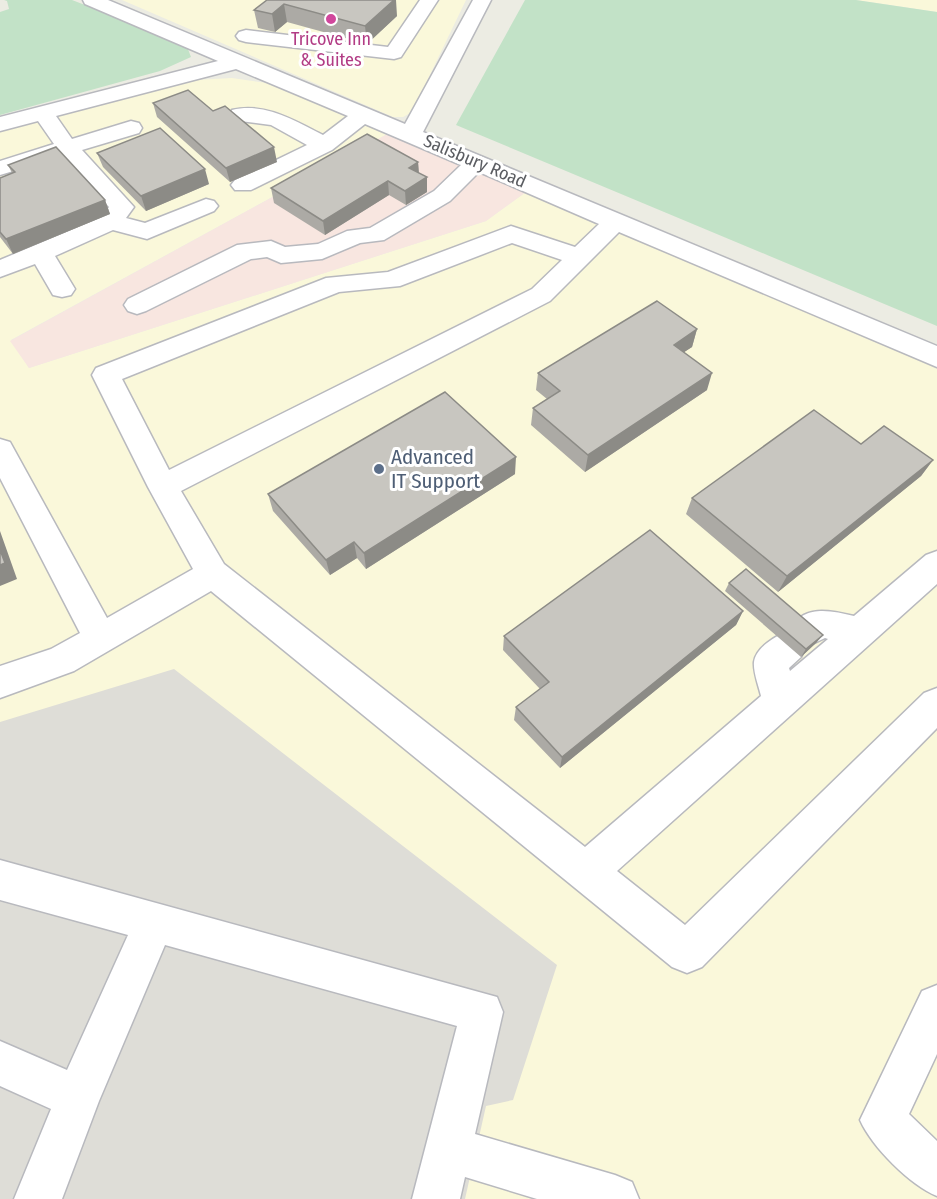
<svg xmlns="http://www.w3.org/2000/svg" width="937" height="1199" font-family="'Fira Sans Condensed',sans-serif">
<rect width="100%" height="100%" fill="#ecece3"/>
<path fill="#faf8da" d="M122 0H466L412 112 403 117H393Z
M856 0H937V12Z
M232 78 267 83 391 132 11 340 29 368 486 221 526 192 937 367V1199H462L0 722V131L195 80Z"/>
<path fill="#deddd7" d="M174 669 557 965 513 1100 486 1106 465 1199H0V722Z"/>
<path fill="#f8e6e0" d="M391 132 526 192 486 221 29 368 10 341Z"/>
<path fill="#c2e2c7" d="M4 0H72L186 44 191 57 160 71 0 115V12L9 9 7 1Z
M525 0H856L937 12V326L456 125Z"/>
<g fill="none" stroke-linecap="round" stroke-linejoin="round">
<g stroke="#b8b9be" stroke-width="3">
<path id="minor" d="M83 0H108L405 124 473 0H491L423 132 937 346V367L619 232 550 301 181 491 224 564 585 847 761 696C759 687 753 672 754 662 756 647 777 635 789 631 802 604 830 610 854 616L926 555 937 551V584L617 871 685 925 924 693 937 688V728L702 967 687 973 672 967 211 591 74 671 0 698V666L51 649 80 633 0 478V439L10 442 107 618 193 569 148 487 92 375 96 368 326 278 388 272 511 226 575 247 599 224 479 172 450 201 384 240 360 243 322 259 281 263 267 257 251 259 146 311 137 314 128 311 124 305 128 299 237 245 271 241 285 247 318 244 347 231 370 228 434 191 461 165 365 124 332 150 251 190H235L231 185 235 180 307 145 271 125 232 120 229 115 232 110C265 102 295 121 323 135L348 116 236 69 56 116 72 139 131 121 139 123 142 128 139 133 82 150 134 207 126 218 145 223 206 199 214 201 218 206 214 211 147 239 113 230 55 256 75 289 71 295 62 297 53 295 35 264 0 277V260L102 217 109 207 63 156 0 175V161L54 144 38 121 0 131V117L218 61 85 4ZM512 243 562 260 532 289 169 470 122 379 339 292 400 286ZM825 638 828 639 790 671 789 668 801 657 806 647Z
M420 0H438L401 57 394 59 246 42 239 40 236 36 239 32 246 30 388 47Z
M0 860 497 997 503 1012 475 1134 615 1175 632 1182 639 1199H537L465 1177 460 1199H412L457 1026 165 945 99 1101 62 1199H14L51 1109 0 1086V1041L67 1070 128 935 0 900Z
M937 985V1054L909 1114 937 1141V1196C910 1185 872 1147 860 1120L922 991Z"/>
</g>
<use href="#minor" fill="#fff" fill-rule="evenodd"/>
</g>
<path fill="#acaaa5" d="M267 0 397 16 367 44 287 22 275 32 258 28 254 10Z
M153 103 213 111 277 162 230 182 157 117Z
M97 153 209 184 146 211 103 167Z
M418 162 419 173 427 177V192L406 205 389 195 325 235 274 203 271 188Z
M8 165 105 200 110 214 13 254 0 237V178L12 173Z
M697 329 692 347 684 352 707 390 585 472 531 425 533 408 547 399 536 390 538 373Z
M861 444 933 460 921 476 778 592 686 514 692 498Z
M515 474 366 569 357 558 330 575 273 511 268 494Z
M729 583 817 642 801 657 725 591Z
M743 611 736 625 560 768 514 720 516 707 540 689 503 650 504 636Z"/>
<path fill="#8c8b86" d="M394 0H396L397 16 367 44 365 26Z
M284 4 287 22 275 32 272 14Z
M274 147 277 162 230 182 226 168Z
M418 162 419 177 409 168Z
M205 169 209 184 146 211 141 196Z
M427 177V192L406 205 405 191Z
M388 181 389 195 325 235 323 221Z
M105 200 110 214 13 254 6 239Z
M697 329 692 347 669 362 674 345Z
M712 373 707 390 585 472 588 455Z
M516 457 515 474 366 569 364 553Z
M933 460 921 476 778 592 787 576Z
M0 531 17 579 0 586Z
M354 542 357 558 330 575 326 560Z
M743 611 736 625 560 768 562 757Z
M823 635 817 642 801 657 806 649Z"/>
<path fill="#c8c6c0" stroke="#8c8b86" stroke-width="1.5" d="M267 0H394L365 26 284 4 272 14 254 10Z
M188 90 213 111 225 106 274 147 226 168 153 103Z
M160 128 205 169 141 196 97 153Z
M367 134 418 162 409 168 427 177 405 191 388 181 323 221 271 188Z
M56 147 105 200 6 239 0 232V178L15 172 8 165Z
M657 301 697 329 674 345 712 373 588 455 533 408 560 391 538 373Z
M445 392 516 457 364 553 354 542 326 560 268 494Z
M814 410 861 444 884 426 933 460 787 576 692 498Z
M650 530 743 611 562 757 516 707 549 682 504 636Z
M0 550 5 563 0 565Z
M746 569 823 635 806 649 729 583Z"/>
<circle fill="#d1479c" stroke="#fff" stroke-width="2" cx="331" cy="19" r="6"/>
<circle fill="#5c6f8a" stroke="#fff" stroke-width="2" cx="379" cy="469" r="6"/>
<g text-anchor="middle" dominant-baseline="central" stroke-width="6" stroke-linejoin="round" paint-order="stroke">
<g font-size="18" fill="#b23c85" stroke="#fff">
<text x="331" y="39">Tricove Inn<tspan x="331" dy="21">&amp; Suites</tspan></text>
</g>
<g font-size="18" fill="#5b5d62" stroke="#fff">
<text transform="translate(475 161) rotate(23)">Salisbury Road</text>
</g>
<g font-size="21" fill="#4e5e75" stroke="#fff" text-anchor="start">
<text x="391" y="457">Advanced<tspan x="391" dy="24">IT Support</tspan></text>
</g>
</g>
</svg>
